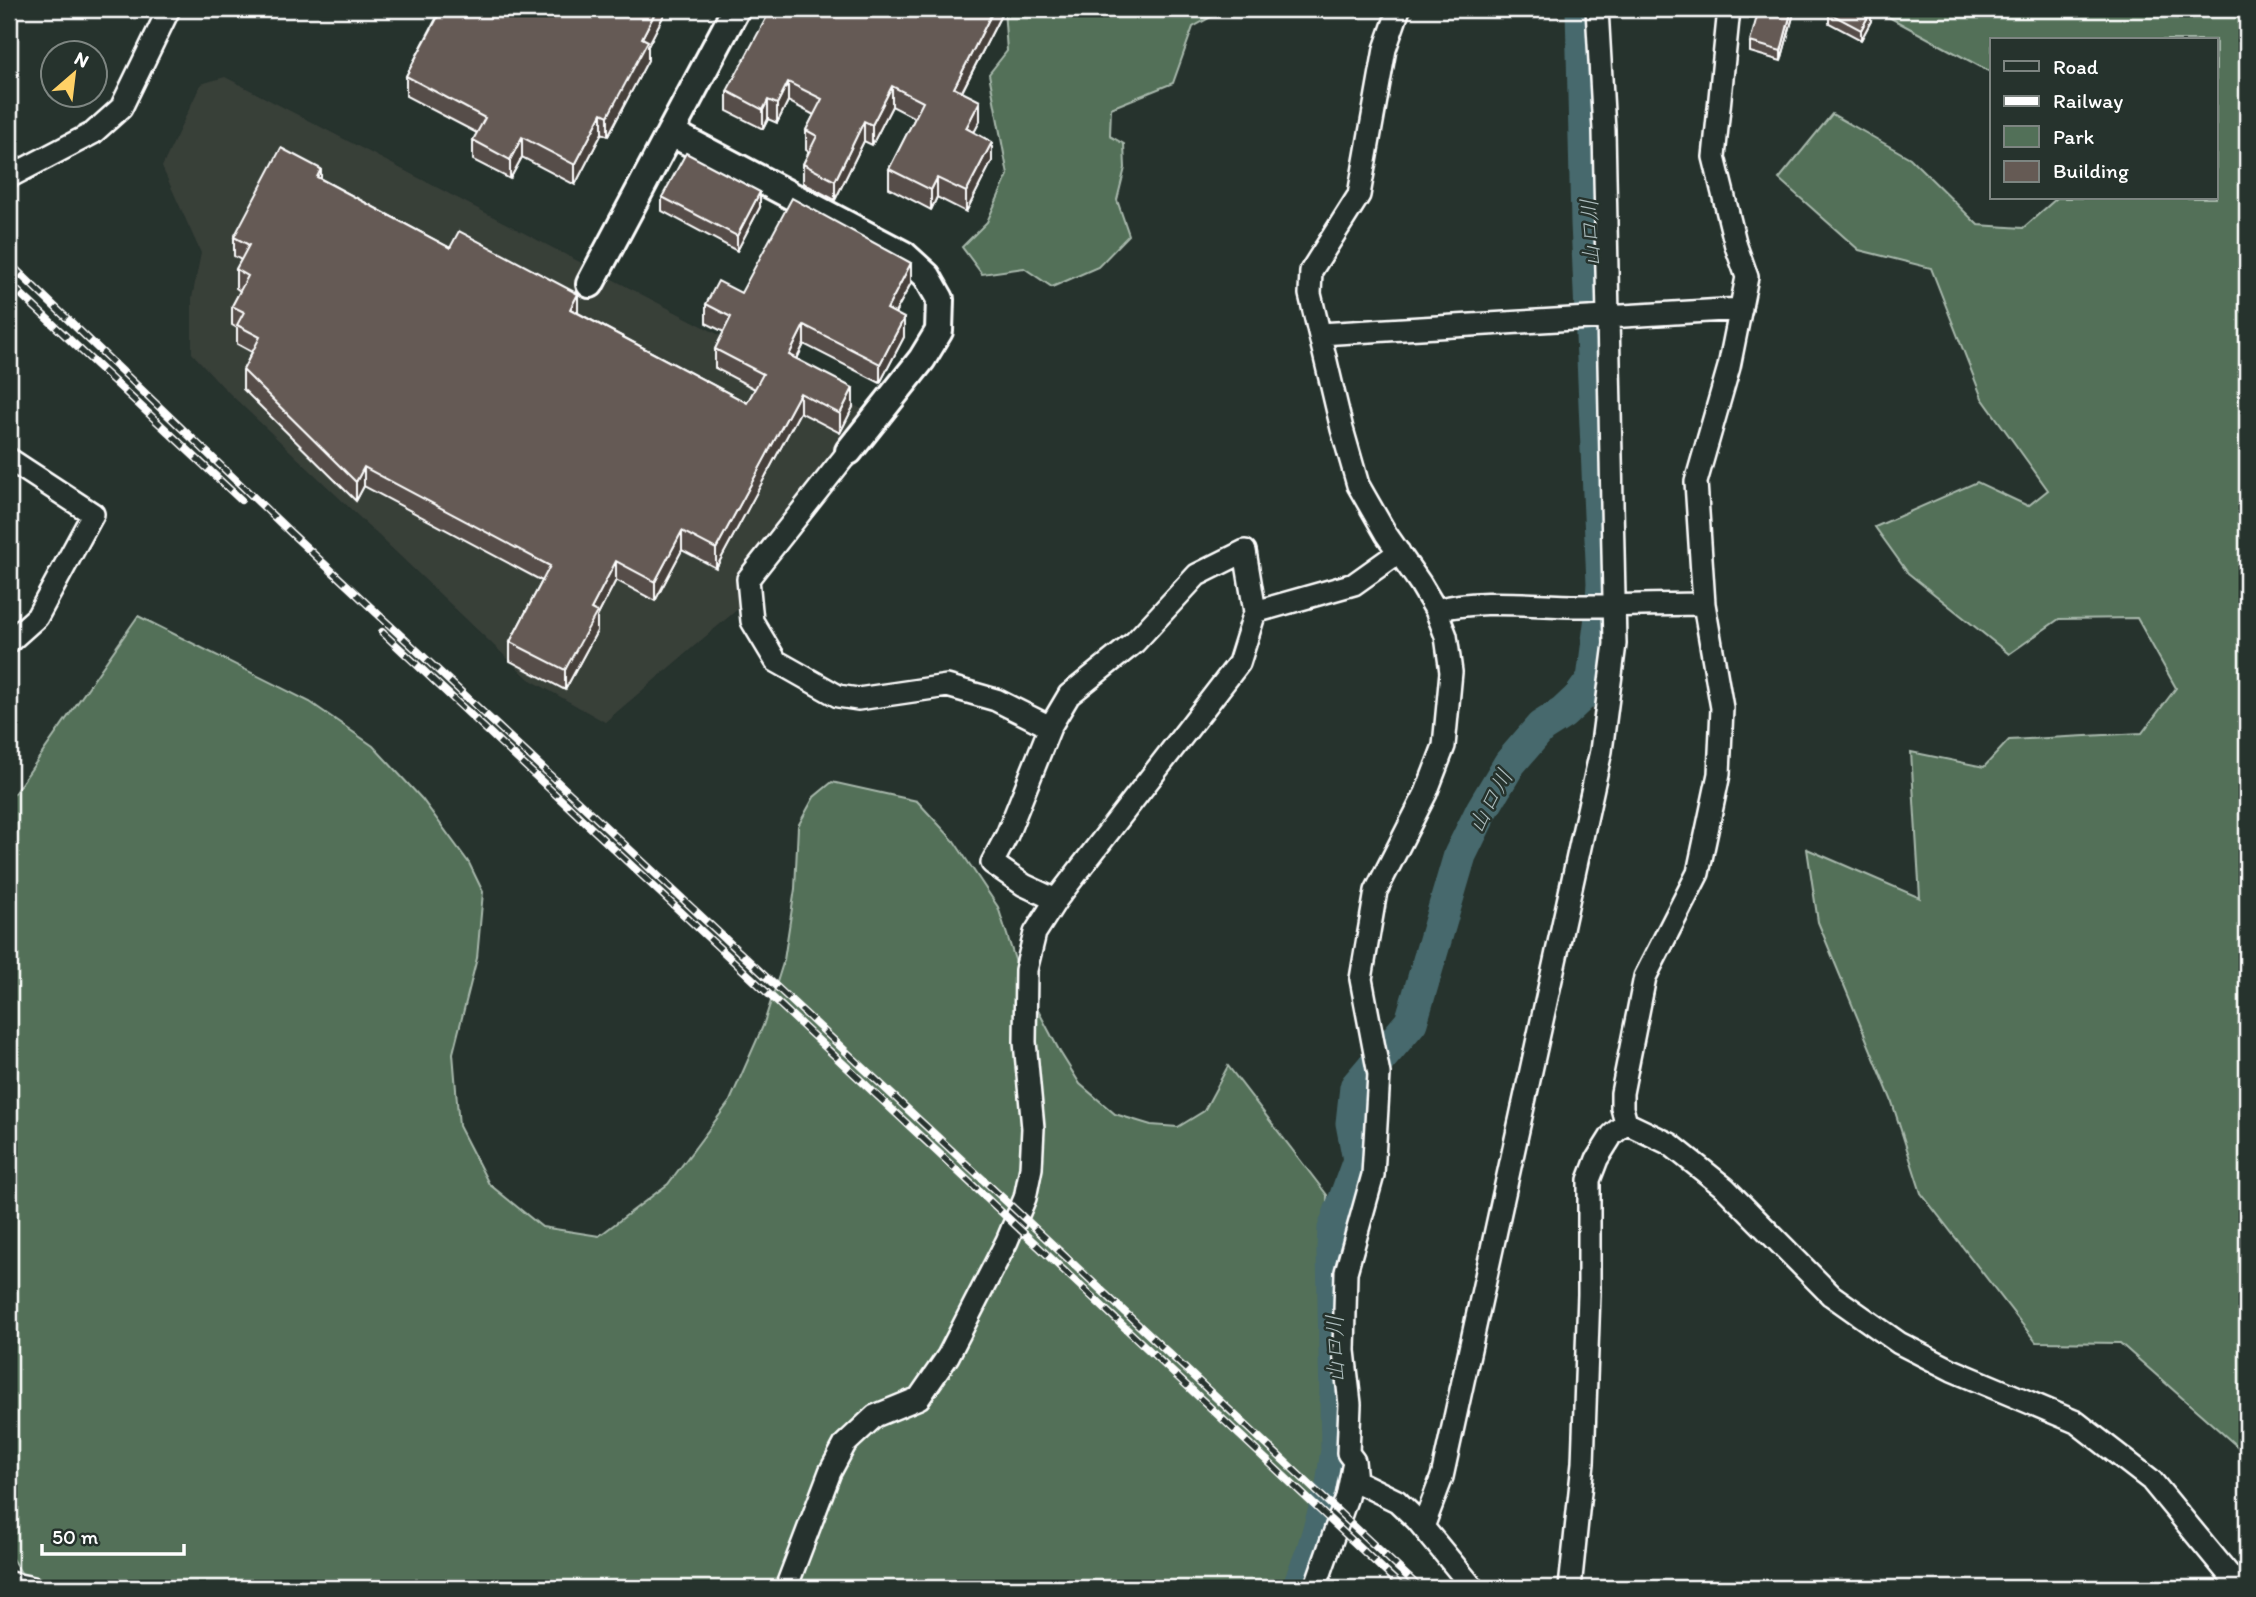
<svg xmlns="http://www.w3.org/2000/svg" width="2256" height="1597" font-family="Itim,'Klee One',sans-serif">
<rect width="100%" height="100%" fill="#26332d"/>
<filter id="ink" filterUnits="userSpaceOnUse"><feTurbulence type="fractalNoise" baseFrequency=".0143" numOctaves="2"/><feDisplacementMap in="SourceGraphic" scale="14" xChannelSelector="R" yChannelSelector="G"/><feConvolveMatrix kernelMatrix="1 2 1 2 8 2 1 2 1" color-interpolation-filters="sRGB"/></filter>
<g filter="url(#ink)">
<path fill="#393f39" d="M225 77 869 413 746 561 739 608 605 722 529 679 225 389 192 353V298L201 253 162 167 201 84Z"/>
<path fill="#527058" stroke="#a8b8ac" stroke-width="2" d="M1004 9H1225L1193 27 1173 83 1111 108 1110 136 1124 144 1125 168 1117 200 1129 235 1098 267 1052 287 1024 268 982 274 962 247 987 222 1008 175 989 74 1007 51Z
M1883 9H2247V1455L2120 1343 2036 1342 1921 1193 1891 1099 1818 922 1807 849 1920 898 1911 752 1984 767 2009 740 2142 733 2176 688 2137 618 2059 619 2009 654 1908 573 1875 527 1977 482 2028 506 2048 490 1982 398 1931 268 1859 250 1779 179 1832 114 1910 158 1978 225 2023 228 2057 198H2216V40H1992V73L1885 15Z
M138 616 310 702 373 746 422 799 469 863 483 892 477 958 453 1053 459 1126 489 1184 542 1227 599 1236 668 1184 730 1101 763 1026 784 960 795 889 798 826 814 797 832 782 917 801 954 841 998 907 1018 969 1032 999 1060 1052 1080 1084 1115 1114 1151 1125 1178 1127 1204 1111 1228 1066 1327 1195 1328 1588H31L9 1554V801Z"/>
<g fill="none" stroke-linecap="round" stroke-linejoin="round">
<path stroke="#47696d" stroke-width="33" d="M1298 1588 1312 1553 1332 1486 1337 1450 1333 1250 1334 1229 1359 1160 1352 1123 1356 1087 1411 1022 1460 855 1482 810 1510 763 1541 727 1563 713 1580 697 1593 679 1601 617 1603 583 1587 223 1582 9"/>
<g stroke="#fff" stroke-width="26">
<path id="minor" d="M1399 9 1385 49 1359 195 1311 271 1310 294 1342 429 1358 485 1386 534 1420 583 1436 610 1446 636 1451 672 1444 746 1426 793 1376 891 1361 979 1379 1074 1373 1175 1346 1272 1344 1351 1350 1404 1348 1453 1354 1461 1356 1481 1397 1501 1417 1520 1473 1588
M1729 9 1714 157 1736 246 1747 277 1729 367 1696 482 1704 604 1722 708 1719 774 1698 873 1645 977 1622 1093V1108L1626 1123 1670 1144 1725 1188 1831 1295 1899 1343 1952 1370 2076 1422 2151 1480 2240 1588
M9 177 93 133 121 108 169 9
M1320 334 1741 309
M849 451 748 579 752 621 776 661 838 696 858 699 947 686 996 700 1050 727
M9 459 93 514 37 617 9 642
M1436 610C1483 598 1532 606 1580 606 1622 606 1663 604 1704 604
M1255 612 1354 584 1399 552
M1423 1527 1442 1477 1601 751 1615 644 1604 130 1597 9
M9 1583 33 1588
M786 1588 830 1472 845 1444 875 1416 919 1398 948 1356 1007 1241 1025 1198 1031 1168 1033 1128 1025 1042 1026 970 1035 933 1056 900 1239 663 1255 612 1245 551 1197 575 1135 642 1069 695 1050 727 1007 835 992 863 1024 885 1056 900
M1315 1588 1347 1497 1353 1467
M1570 1588 1583 1463 1589 1294V1180L1597 1159 1612 1135 1626 1123"/>
</g>
<g stroke="#fff" stroke-width="32">
<path id="tertiary" d="M672 133 904 255 927 276 940 299 939 331 922 359 849 451
M590 284 736 9"/>
</g>
<use href="#minor" stroke="#26332d" stroke-width="21"/>
<use href="#tertiary" stroke="#26332d" stroke-width="26"/>
<g stroke="#fff" stroke-width="8">
<path id="rail" d="M9 263 290 532 1420 1588
M9 283 241 500
M382 632 1403 1588"/>
</g>
<use href="#rail" stroke="#26332d" stroke-width="5" stroke-dasharray="16" stroke-linecap="butt"/>
</g>
<path fill="#574d48" stroke="#fff" stroke-width="2" d="M430 9H667L648 46V60L608 136 602 133 575 185 522 157 510 179 473 160V140L477 133 406 96V76L439 13Z
M1004 9 962 92 980 121 974 132 992 161 966 212 937 197 931 210 889 188V169L915 118 892 106 872 145 864 141 835 200 803 183V164L809 152 806 150V130L814 115 788 101 777 123 768 119 763 129 727 111V91Z
M1766 9H1795L1781 61 1750 52V42Z
M1829 13 1871 21 1861 40 1829 23Z
M321 179 450 248 578 313 747 403 755 389 715 368V349L724 332 706 323V304L741 293 911 283 895 313 904 337 880 383 804 344 797 359 853 407 840 433 800 412 716 568 682 550 655 601 616 580 597 617V631L565 690 510 661V642L542 581 364 486 356 501 243 389V370L252 352 237 344V328L232 325V306L240 291 236 288V269L241 260 234 256V237Z
M662 197 760 207 737 251 662 211Z"/>
<path fill="#473f3b" stroke="#fff" stroke-width="2" d="M657 9H667L648 46V60L608 136V116L642 38Z
M994 9H1004L954 107V88Z
M1792 9H1795L1781 61V51Z
M1871 11V21L1861 40V30Z
M788 82V101L777 123V104Z
M892 86V106L872 145V125Z
M768 100V119L763 129V110Z
M980 101V121L966 148V128Z
M602 113V133L575 185V165Z
M864 121V141L835 200V181Z
M522 137V157L510 179V160Z
M992 142V161L966 212V192Z
M321 169V188L317 177Z
M937 178V197L931 210V190Z
M760 192V207L737 251V236Z
M911 263V283L887 328V309Z
M578 294V313L570 309Z
M904 318V337L880 383V364Z
M804 325V344L789 374V355Z
M853 388V407L840 433V414Z
M800 393V412L716 568V549Z
M364 467V486L356 501V482Z
M682 531V550L655 601V582Z
M616 561V580L597 617V631L565 690V670L591 609Z"/>
<path fill="#655a54" stroke="#fff" stroke-width="2" d="M442 9H657L642 38 648 41 608 116 602 113 575 165 522 137 510 160 473 140 485 118 406 76Z
M771 9H994L954 88 980 101 966 128 992 142 966 192 937 178 931 190 889 169 923 102 892 86 872 125 864 121 835 181 803 164 817 136 806 130 822 99 788 82 777 104 768 100 763 110 727 91Z
M1759 9 1765 11 1766 9H1792L1781 51 1750 42Z
M1832 9H1867L1871 11 1861 30 1829 13Z
M281 148 321 169 317 177 450 248 459 231 578 294 570 309 747 403 763 374 715 349 731 317 706 304 718 281 741 293 792 198 911 263 887 309 904 318 880 364 804 325 789 355 853 388 840 414 800 393 716 549 682 531 655 582 616 561 591 609 597 612 565 670 510 642 550 566 364 467 356 482 243 370 260 337 237 325 244 312 232 306 248 276 236 269 249 245 234 237Z
M686 153 760 192 737 236 662 197Z"/>
</g>
<g text-anchor="middle" dominant-baseline="central" stroke-width="5" stroke-linejoin="round" paint-order="stroke">
<g font-size="23" font-style="italic" fill="#acbcbd" stroke="#26332d">
<text transform="translate(1590 233) rotate(-92)">山口川</text>
<text transform="translate(1490 801) rotate(-61)">山口川</text>
<text transform="translate(1335 1349) rotate(-91)">山口川</text>
</g>
</g>
<rect width="2256" height="1597" fill="none" stroke="#26332d" stroke-width="35"/>
<rect x="18" y="18" width="2221" height="1562" fill="none" stroke="#fff" stroke-width="2.5" filter="url(#ink)"/>
<rect x="1990" y="38" width="228" height="161" fill="#26332d" stroke="#7d8581" stroke-width="2"/>
<rect x="2004" y="61" width="35" height="10" fill="#26332d" stroke="#7d8581" stroke-width="2"/>
<text x="2053" y="74" font-size="21" fill="#ffffff">Road</text>
<rect x="2004" y="96" width="35" height="10" fill="#ffffff" stroke="#7d8581" stroke-width="2"/>
<text x="2053" y="108" font-size="21" fill="#ffffff">Railway</text>
<rect x="2004" y="126" width="35" height="21" fill="#527058" stroke="#7d8581" stroke-width="2"/>
<text x="2053" y="144" font-size="21" fill="#ffffff">Park</text>
<rect x="2004" y="161" width="35" height="21" fill="#655a54" stroke="#7d8581" stroke-width="2"/>
<text x="2053" y="178" font-size="21" fill="#ffffff">Building</text>
<g transform="translate(74 74) rotate(28)"><circle r="33" fill="#26332d" stroke="#7d8581" stroke-width="2"/>
<path d="M0-5L12 26L0 18L-12 26Z" fill="#ffd166"/>
<text y="-10" font-size="19" font-weight="bold" text-anchor="middle" fill="#ffffff">N</text>
</g>
<path d="M42 1544v10h142v-10" fill="none" stroke="#ffffff" stroke-width="3.5"/>
<text x="52" y="1544" font-size="21" fill="#ffffff" stroke="#26332d" stroke-width="5" paint-order="stroke">50 m</text>
</svg>
